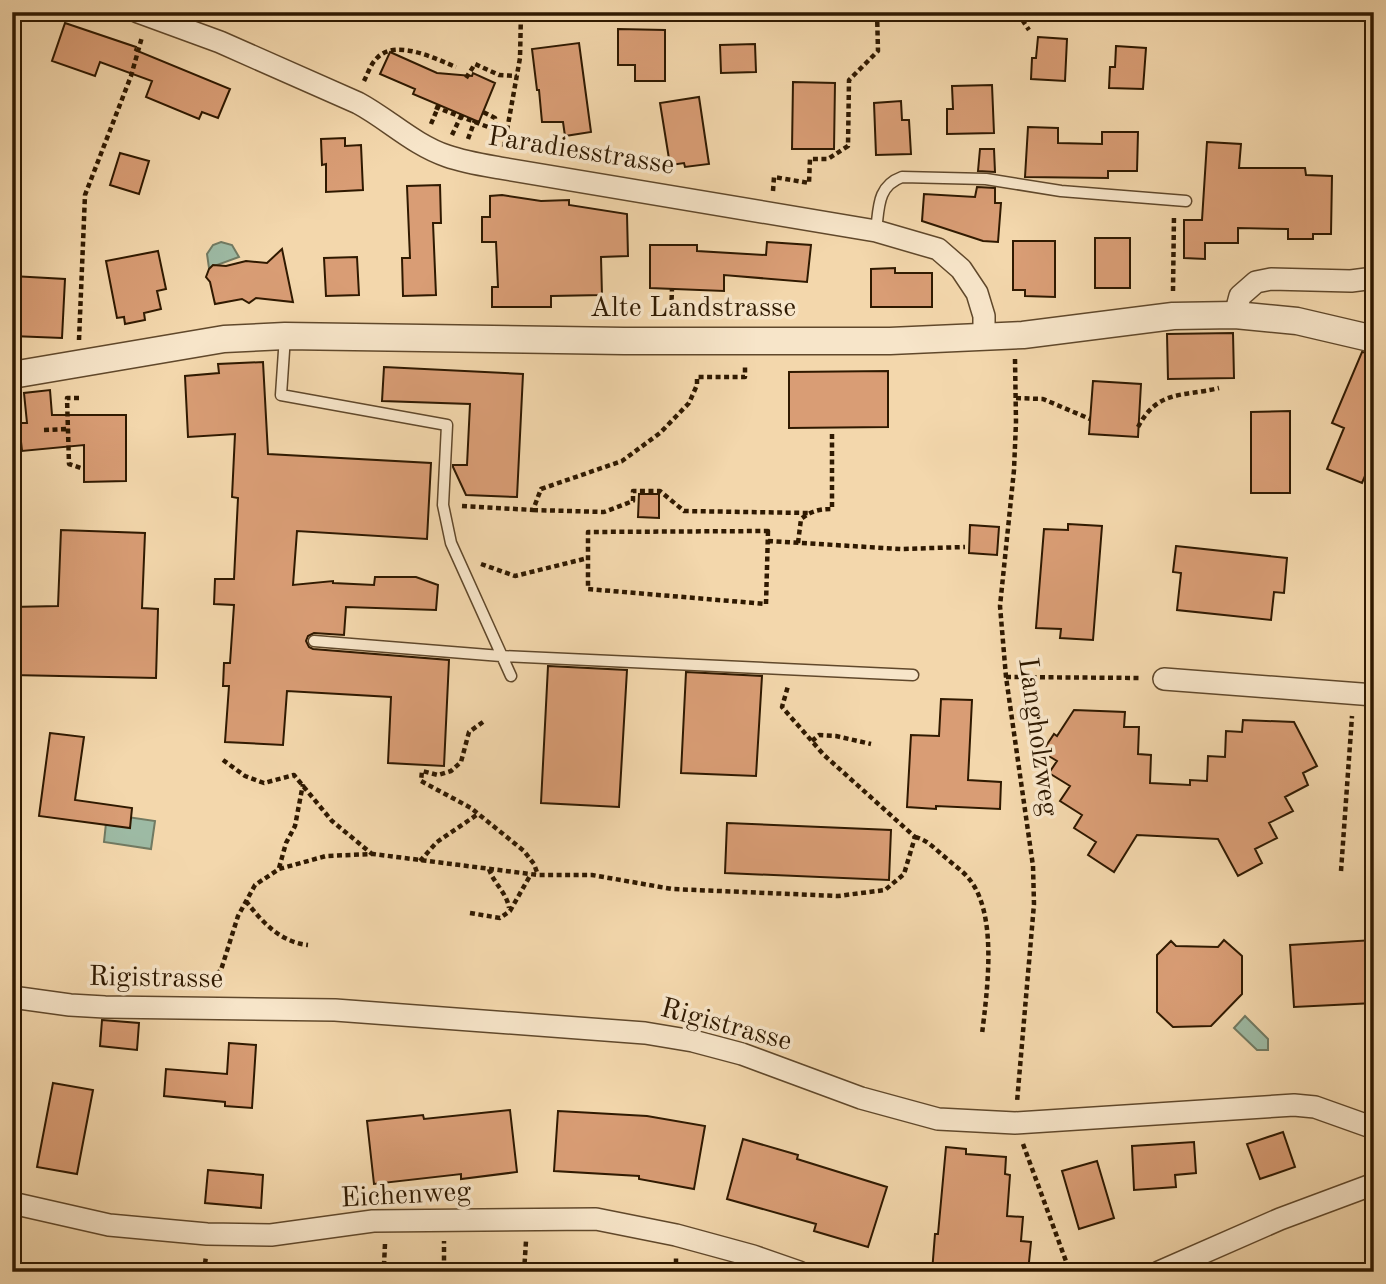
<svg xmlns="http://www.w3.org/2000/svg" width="1386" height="1284" font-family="'Old Standard TT',serif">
<rect width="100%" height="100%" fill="#f3d7ac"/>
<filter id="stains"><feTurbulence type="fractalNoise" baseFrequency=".00286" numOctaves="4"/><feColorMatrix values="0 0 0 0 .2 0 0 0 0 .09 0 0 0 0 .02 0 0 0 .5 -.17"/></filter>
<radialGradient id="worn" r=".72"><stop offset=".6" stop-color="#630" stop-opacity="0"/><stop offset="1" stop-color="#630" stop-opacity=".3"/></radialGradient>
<path fill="#9dbaa4" stroke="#717a62" stroke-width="2" d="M221 242 232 245 239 257 209 268 207 254 213 245Z
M107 814 155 821 151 849 104 842Z
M1245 1016 1268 1039V1050H1257L1234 1028Z"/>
<path fill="#d99d75" stroke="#2f1900" stroke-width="2" d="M65 23 136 47 135 50 230 89 218 118 202 112 199 119 146 97 152 81 100 62 95 76 52 61Z
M618 29 665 30V81H635V65H618Z
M1038 37 1067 39 1065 81 1031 79 1032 58H1036Z
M579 43 591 132 565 136 563 122H542L539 90H537L532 49Z
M755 44 756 72 721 73 720 45Z
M1116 46 1146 48 1143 89 1109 88 1110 67H1115Z
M390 52 437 73 472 76 473 73 495 83 479 122 413 94 415 89 380 74Z
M793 82 835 83 834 149H792Z
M992 85 994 133 947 134V109H953L952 86Z
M699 97 709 164 685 167 684 163 670 165 660 103Z
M901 101 902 120H909L911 154 876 155 874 103Z
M1028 127 1058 128V143L1102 144V132H1138L1137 171H1108V178L1025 177Z
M345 138V146L361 145 363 190 326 192V164L322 165 321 139Z
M1207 142 1241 144 1239 168H1305L1306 175 1332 176 1331 234H1313V239H1288V229L1238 228V243H1205V259L1184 258V220H1202Z
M980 149H994L995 172 978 171Z
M120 153 149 161 139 194 110 185Z
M440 185 441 223H433L436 295 403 296 402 258H410L407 186Z
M977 187 995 188V203H1001L998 242 983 241 922 221 924 194 975 197Z
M502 195 541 201 569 200V205L627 214 628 256 601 257 602 295 551 296V307H492V287H498L496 242H482V217H490V196Z
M1095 238H1130V288H1095Z
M1013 241H1055V297L1025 296V290H1013Z
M767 242 811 245 807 282 724 275V291L650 288V245H697V251L766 255Z
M282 249 293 302 256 298 249 303 242 299 215 304 210 282 206 277 209 269 213 265 226 266 246 261 267 263Z
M158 251 166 289 157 291 161 309 144 313 145 320 125 324 124 317 117 318 106 261Z
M357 257 359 295 326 296 324 258Z
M895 268V273H932V307H871V269Z
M12 276 65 279 62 338 12 336Z
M1233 333 1234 378 1168 379 1167 334Z
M1362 352 1374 354V455L1362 483 1327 469 1344 428 1332 423Z
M263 362 268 454 431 463 427 539 297 531 293 585 333 581V583L374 585 375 577H416L438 585 436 610 346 607 344 635 314 633 308 636 306 641 309 647 313 649 449 660 444 766 388 763 391 697 287 691 283 745 225 742 229 686H223L224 663H230L234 605 214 604 215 579H234L238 498 232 497 235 434 188 437 185 376 219 373 218 364Z
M384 367 523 374 517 497 466 495 453 467V465H467L470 404 382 401Z
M888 371V427L789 428V372Z
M1093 381 1141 384 1138 437 1089 434Z
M50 390 52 415H126V481L84 482V445L22 451 19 423H27L24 393Z
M1290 411V493H1251V412Z
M639 494H659V518L638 517Z
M1068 524 1102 526 1093 640 1060 638 1061 629 1036 628 1044 529 1068 530Z
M970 525 999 527 997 555 969 553Z
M61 530 145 533 142 608 158 609 156 678 12 675V607L58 606Z
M1176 546 1287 558 1284 593 1274 592 1271 620 1177 610 1181 573 1173 572Z
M548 666 627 670 619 807 541 803Z
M686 672 762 676 756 776 681 773Z
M941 699 972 700 968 780 1001 782 1000 809 936 806V809L907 807 911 735 939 736Z
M1074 710 1125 712 1124 727H1139L1138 754 1151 755 1150 783 1190 785V780L1207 781 1208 756 1225 757 1226 731 1242 732 1243 720 1294 722 1317 766 1303 773 1308 785 1285 797 1293 811 1269 823 1277 838 1255 849 1262 863 1238 876 1218 839 1137 835 1114 872 1088 855 1096 842 1074 828 1082 815 1060 801 1070 786 1049 773 1057 761 1042 752 1054 734 1057 736Z
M50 733 84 737 75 800 132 808 130 828 39 816Z
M727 823 891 830 889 880 725 873Z
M1224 940 1242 956V994L1211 1026 1173 1027 1157 1012V955L1171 941 1176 946 1218 947Z
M1374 940V1003L1294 1007 1290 945Z
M102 1020 139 1023 137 1050 100 1046Z
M229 1043 256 1045 252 1108 225 1106V1102L164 1096 166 1069 227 1074Z
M53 1083 93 1090 77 1174 37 1167Z
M510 1110 517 1172 461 1179V1174L374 1184 367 1121 423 1115 424 1119Z
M558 1111 647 1116 705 1126 694 1189 639 1179V1176L554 1171Z
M1283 1132 1295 1167 1260 1179 1247 1144Z
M743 1139 798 1155 797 1159 887 1187 868 1247 814 1231 816 1224 727 1199Z
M1194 1142 1196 1173 1175 1175 1176 1187 1134 1190 1132 1146Z
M946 1147 966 1149V1154L1006 1157 1005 1174 1010 1175 1007 1216 1023 1217 1021 1241 1031 1242 1028 1272H932L935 1234H938Z
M1097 1161 1114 1218 1079 1229 1062 1171Z
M208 1170 263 1175 261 1208 205 1203Z"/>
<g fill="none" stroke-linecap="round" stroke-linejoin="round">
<g stroke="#60482b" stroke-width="13">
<path id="service" d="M876 231C879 208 877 186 902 177L986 179 1061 191 1186 201
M285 336 281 395 447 425 443 505 451 543 511 676
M314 641 501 656 913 675"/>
</g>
<g stroke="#60482b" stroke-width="24">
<path id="minor" d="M138 12 220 42 358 103C388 119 414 145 447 156 464 162 483 165 500 168L876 231 938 249 961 269 977 293 984 316V337
M1235 315 1240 296 1256 282 1271 279 1351 281 1374 278
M1164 679 1374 695
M12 997 70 1005 105 1007 335 1010 645 1033 693 1041 742 1054 861 1098 938 1119 1015 1123 1294 1105 1315 1107 1374 1128
M12 1203 109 1225 207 1234 271 1235 373 1221 596 1219 676 1235 753 1256 799 1272
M1159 1272 1280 1219 1374 1184"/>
</g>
<g stroke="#60482b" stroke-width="29">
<path id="tertiary" d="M12 375 224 339 285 336 624 341H890L1023 335 1173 316 1235 315 1297 321 1374 339"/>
</g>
<path stroke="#2f1900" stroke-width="4.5" stroke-dasharray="5 3.5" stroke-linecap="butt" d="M1021 12V18L1029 30
M466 78 475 64 499 75 517 76
M364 81C368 73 371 63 378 57 397 39 436 59 456 67
M435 107 496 130 495 118 483 112
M431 124 439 105
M452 135 462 114
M468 139 475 120
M504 147 520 58 521 12
M773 191 774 177 809 183 810 159H828L848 146 849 80 878 51 877 12
M1173 291 1174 215
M671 317 672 288
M79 340 85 195 131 76 142 37
M1015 359 1016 422 1014 470 1000 606 1006 677 1033 866 1034 904 1017 1102
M79 398H67L69 464 84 469
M1016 398 1043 399 1090 419
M1138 427C1158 389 1183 397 1219 388
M44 430 68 429
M462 506 533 510 541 489 622 461 660 433 689 403 697 385V377H745V366
M533 510 604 512 633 501V491H660L684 511 809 513
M768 531 766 604 588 589V532Z
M768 541 901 549 965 547
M798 543 801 519C811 511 819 509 832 509V434
M481 564 515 576 588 558
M1006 677 1142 678
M483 722 469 732 461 762 451 771 438 775 422 771 421 781 471 808 524 851 534 864 538 875
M812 741 819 735 836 736 871 744
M223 760 245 776 264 783 294 775 332 821 372 854
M915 837C928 840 936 850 946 858 954 865 964 872 970 880 998 916 987 992 982 1034
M420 861 437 842 478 814
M279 868 286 843 295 826 303 784
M489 869C494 884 507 893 509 908
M1341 871 1352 716
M246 901C262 922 280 942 308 945
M470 913 500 918 510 911 531 874
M203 985 221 970 238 916 255 885 279 869 326 856 373 854 538 875H592L672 889 838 896 885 890 904 874 915 837 824 755 782 707 788 686
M1023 1144 1070 1272
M385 1244 384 1265 479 1272
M12 1269 53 1272
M444 1269V1241
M204 1272 206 1256
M524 1272 526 1241
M676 1272V1257"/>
<use href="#service" stroke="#f7e5c9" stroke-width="10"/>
<use href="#minor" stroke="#f7e5c9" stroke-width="21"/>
<use href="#tertiary" stroke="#f7e5c9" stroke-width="26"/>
</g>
<g text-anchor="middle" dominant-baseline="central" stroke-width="7" stroke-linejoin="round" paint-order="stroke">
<g font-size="28" fill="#2f1900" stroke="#f7e5c9">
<text transform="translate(581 152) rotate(9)">Paradiesstrasse</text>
<text x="693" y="309">Alte Landstrasse</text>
<text transform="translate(1037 737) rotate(82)">Langholzweg</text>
<text transform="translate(156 979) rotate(1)">Rigistrasse</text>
<text transform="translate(726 1026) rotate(15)">Rigistrasse</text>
<text transform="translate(406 1196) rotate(-3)">Eichenweg</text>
</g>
</g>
<rect width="1386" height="1284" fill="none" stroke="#f3d7ac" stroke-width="42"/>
<rect x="14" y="14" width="1358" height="1256" fill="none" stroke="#2f1900" stroke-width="3.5"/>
<rect x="21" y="21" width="1344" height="1242" fill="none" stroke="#2f1900" stroke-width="2"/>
<rect width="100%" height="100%" filter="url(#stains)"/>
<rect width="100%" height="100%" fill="url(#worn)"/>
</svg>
